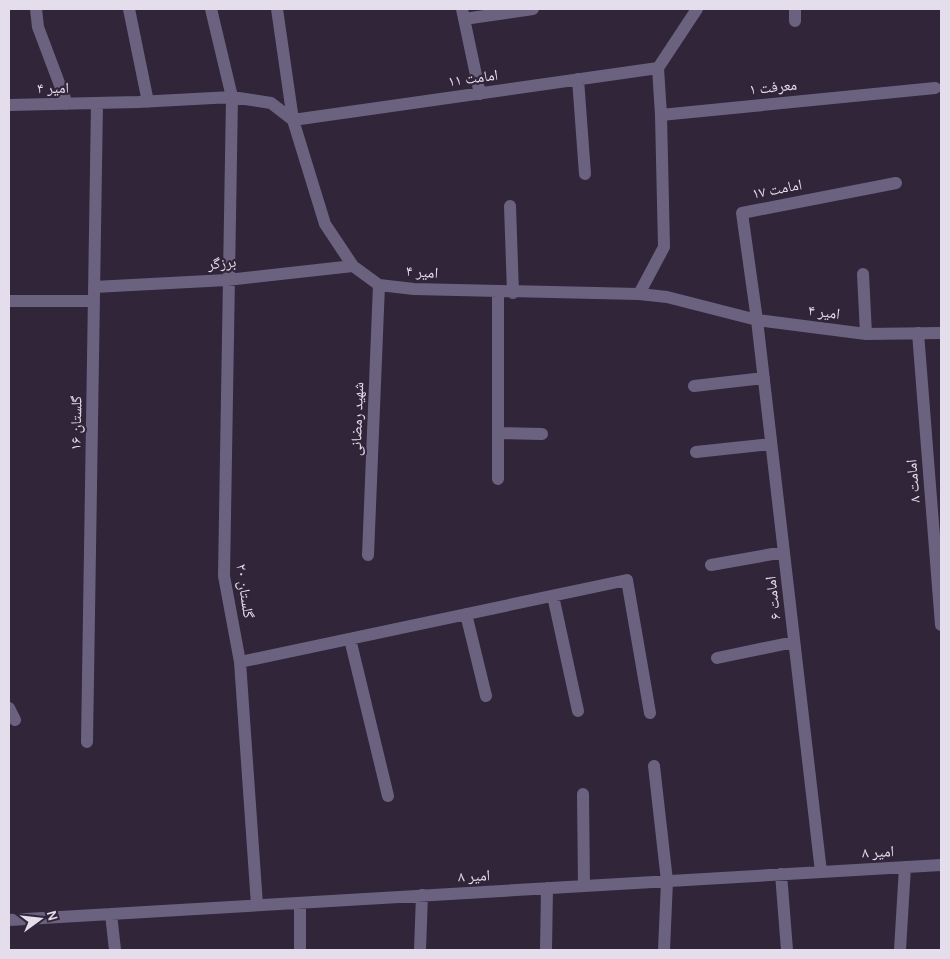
<svg xmlns="http://www.w3.org/2000/svg" width="950" height="959" font-family="Karla,'Noto Naskh Arabic',sans-serif">
<rect width="100%" height="100%" fill="#302539"/>
<g fill="none" stroke-linecap="round" stroke-linejoin="round">
<path stroke="#6b6280" stroke-width="12" d="M36 9 38 27 67 104
M129 9 148 102
M211 9 232 97 224 576 240 662 257 905
M277 9 293 120 658 68
M462 9 480 94
M464 19 533 9
M795 21V9
M658 68 661 115 935 88
M658 68 697 9
M578 79 585 174
M9 105 138 102 232 97 271 103 293 120 325 224 353 266 379 285 414 289 639 294 667 297 757 320 866 334 941 333
M510 206 513 293
M863 274 866 334
M94 287 227 280 353 266
M639 294 664 247 661 115
M9 301H94
M918 333 941 625
M694 386 764 378
M498 433 542 434
M696 452 771 444
M498 479V291
M368 555 379 285
M711 565 784 552
M553 596 578 711
M466 614 486 696
M350 639 388 796
M717 658 794 642
M240 662 627 580 650 713
M9 708 15 720
M87 742 97 103
M654 766 667 881 664 950
M583 794 584 886
M821 872 757 320 742 213 896 183
M781 874 787 950
M111 914 115 950
M9 920 941 865
M300 950V903
M420 950 422 895
M546 950 547 888
M900 950 905 867"/>
</g>
<g text-anchor="middle" dominant-baseline="central" stroke-width="4.5" stroke-linejoin="round" paint-order="stroke">
<g font-size="15" fill="#e4ddeb" stroke="#302539">
<text transform="translate(473 78) rotate(-8)">امامت ۱۱</text>
<text transform="translate(773 87) rotate(-6)">معرفت ۱</text>
<text transform="translate(53 88) rotate(-1)">امیر ۴</text>
<text transform="translate(777 189) rotate(-11)">امامت ۱۷</text>
<text transform="translate(222 263) rotate(-5)">برزگر</text>
<text transform="translate(422 272) rotate(4)">امیر ۴</text>
<text transform="translate(824 312) rotate(7)">امیر ۴</text>
<text transform="translate(357 419) rotate(-88)">شهید رمضانی</text>
<text transform="translate(76 423) rotate(-89)">گلستان ۱۶</text>
<text transform="translate(913 481) rotate(-95)">امامت ۸</text>
<text transform="translate(245 591) rotate(82)">گلستان ۲۰</text>
<text transform="translate(773 598) rotate(-97)">امامت ۶</text>
<text transform="translate(878 852) rotate(-3)">امیر ۸</text>
<text transform="translate(474 876) rotate(-3)">امیر ۸</text>
</g>
</g>
<rect width="950" height="959" fill="none" stroke="#e4ddeb" stroke-width="20"/>
<g transform="translate(40 919) rotate(75)" stroke="#302539" stroke-width="4" paint-order="stroke">
<path d="M0-4L9 19L0 12L-9 19Z" fill="#e4ddeb"/>
<text y="-8" font-size="14" font-weight="bold" text-anchor="middle" fill="#e4ddeb">N</text>
</g>
</svg>
